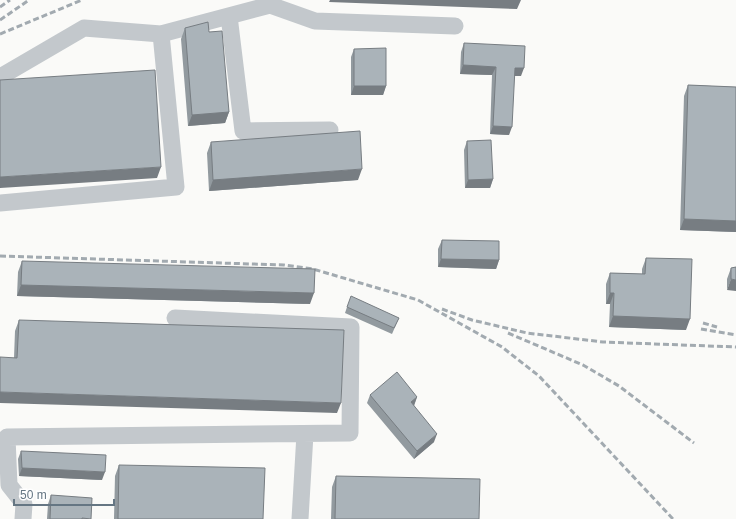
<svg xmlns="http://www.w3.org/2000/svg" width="736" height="519" font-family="Helvetica,sans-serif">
<rect width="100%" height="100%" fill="#fafaf8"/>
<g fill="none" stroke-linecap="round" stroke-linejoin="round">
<path stroke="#c3c8cc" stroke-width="17" d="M229 16 243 131 330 130
M161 34 270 5 315 21 455 26
M0 77 84 28 161 34 176 187 0 203
M23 519 24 504 9 485 7 437 350 433 351 327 175 318
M300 519 305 434"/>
<path stroke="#a2aab0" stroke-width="3" stroke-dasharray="6 3" stroke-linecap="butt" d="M0 7 10 0
M0 20 29 0
M0 34 82 0
M0 256 284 265 313 269 418 300 502 347 539 376 673 519
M442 309 472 320 527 333 603 342 736 347
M703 323 717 327
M701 329 736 335
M508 333 583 365 619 386 694 443"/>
</g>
<path fill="#929a9f" d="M185 28 209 32 229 112 225 123 188 126 181 39Z
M464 43 521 76H514L509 135 490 134 492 75 460 74 461 52Z
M354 49 386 86 383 95H351V57Z
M688 85 736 87V232L680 230 684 96Z
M467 141 493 179 490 188H465L464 150Z
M211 142 358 180 209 191 207 153Z
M442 240 499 260 496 269 438 267V249Z
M646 258 686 330 609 327 610 304H606V284L610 273 642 274V269Z
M22 261 310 304 17 296 18 272Z
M736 267 727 290V279L731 268Z
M347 307 399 318 392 334 345 313Z
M19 320 337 413 14 358 15 331Z
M370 395 417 397 414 406 434 442 414 459 367 403Z
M21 451 102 480 19 476 18 459Z
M119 465 263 519H114L115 476Z
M336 476 479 519H331L332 487Z
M51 495 90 519H47L48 504Z"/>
<path fill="#777d82" d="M330 0H521L517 9 329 2Z
M463 65 496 67 492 75 460 74Z
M515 68H524L521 76H512Z
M354 86H386L383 95H351Z
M229 112 225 123 188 126 192 115Z
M493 126 512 127 509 135 490 134Z
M161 167 157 178 0 188V177Z
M362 169 358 180 209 191 213 180Z
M493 179 490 188H465L468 180Z
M684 219 736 221V232L680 230Z
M441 259 499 260 496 269 438 267Z
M731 279 736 280V291L727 290Z
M21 285 314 293 310 304 17 296Z
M610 293H614L610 304H606Z
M613 316 690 319 686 330 609 327Z
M0 392 341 403 337 413 0 403Z
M417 397 414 405 408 411 411 402Z
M437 434 434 442 414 459 417 451Z
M22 468 105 472 102 480 19 476Z"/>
<path fill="#aab3b9" stroke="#777d82" d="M208 22 209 32 222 31 229 112 192 115 185 28Z
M464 43 525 46 524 68H515L512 127 493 126 496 67 463 65Z
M386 48V86H354V49Z
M155 70 161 167 0 177V80Z
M688 85 736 87V221L684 219Z
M360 131 362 169 213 180 211 142Z
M491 140 493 179 468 180 467 141Z
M442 240 499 241V260L441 259Z
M646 258 692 259 690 319 613 316 614 293H610V273L645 274Z
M22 261 315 269 314 293 21 285Z
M736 267V280L731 279V268Z
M351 296 399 318 394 328 347 307Z
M19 320 344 330 341 403 0 392V357L17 358Z
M397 372 417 397 411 402 437 434 417 451 370 395Z
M21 451 106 455 105 472 22 468Z
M119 465 265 468 263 519H118Z
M336 476 480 479 479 519H335Z
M51 495 92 498 91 519 82 518V519H50Z"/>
<path d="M14 499v6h100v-6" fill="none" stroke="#657683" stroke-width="2"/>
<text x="20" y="499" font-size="12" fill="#657683" stroke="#ffffff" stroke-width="3" paint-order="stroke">50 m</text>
</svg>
